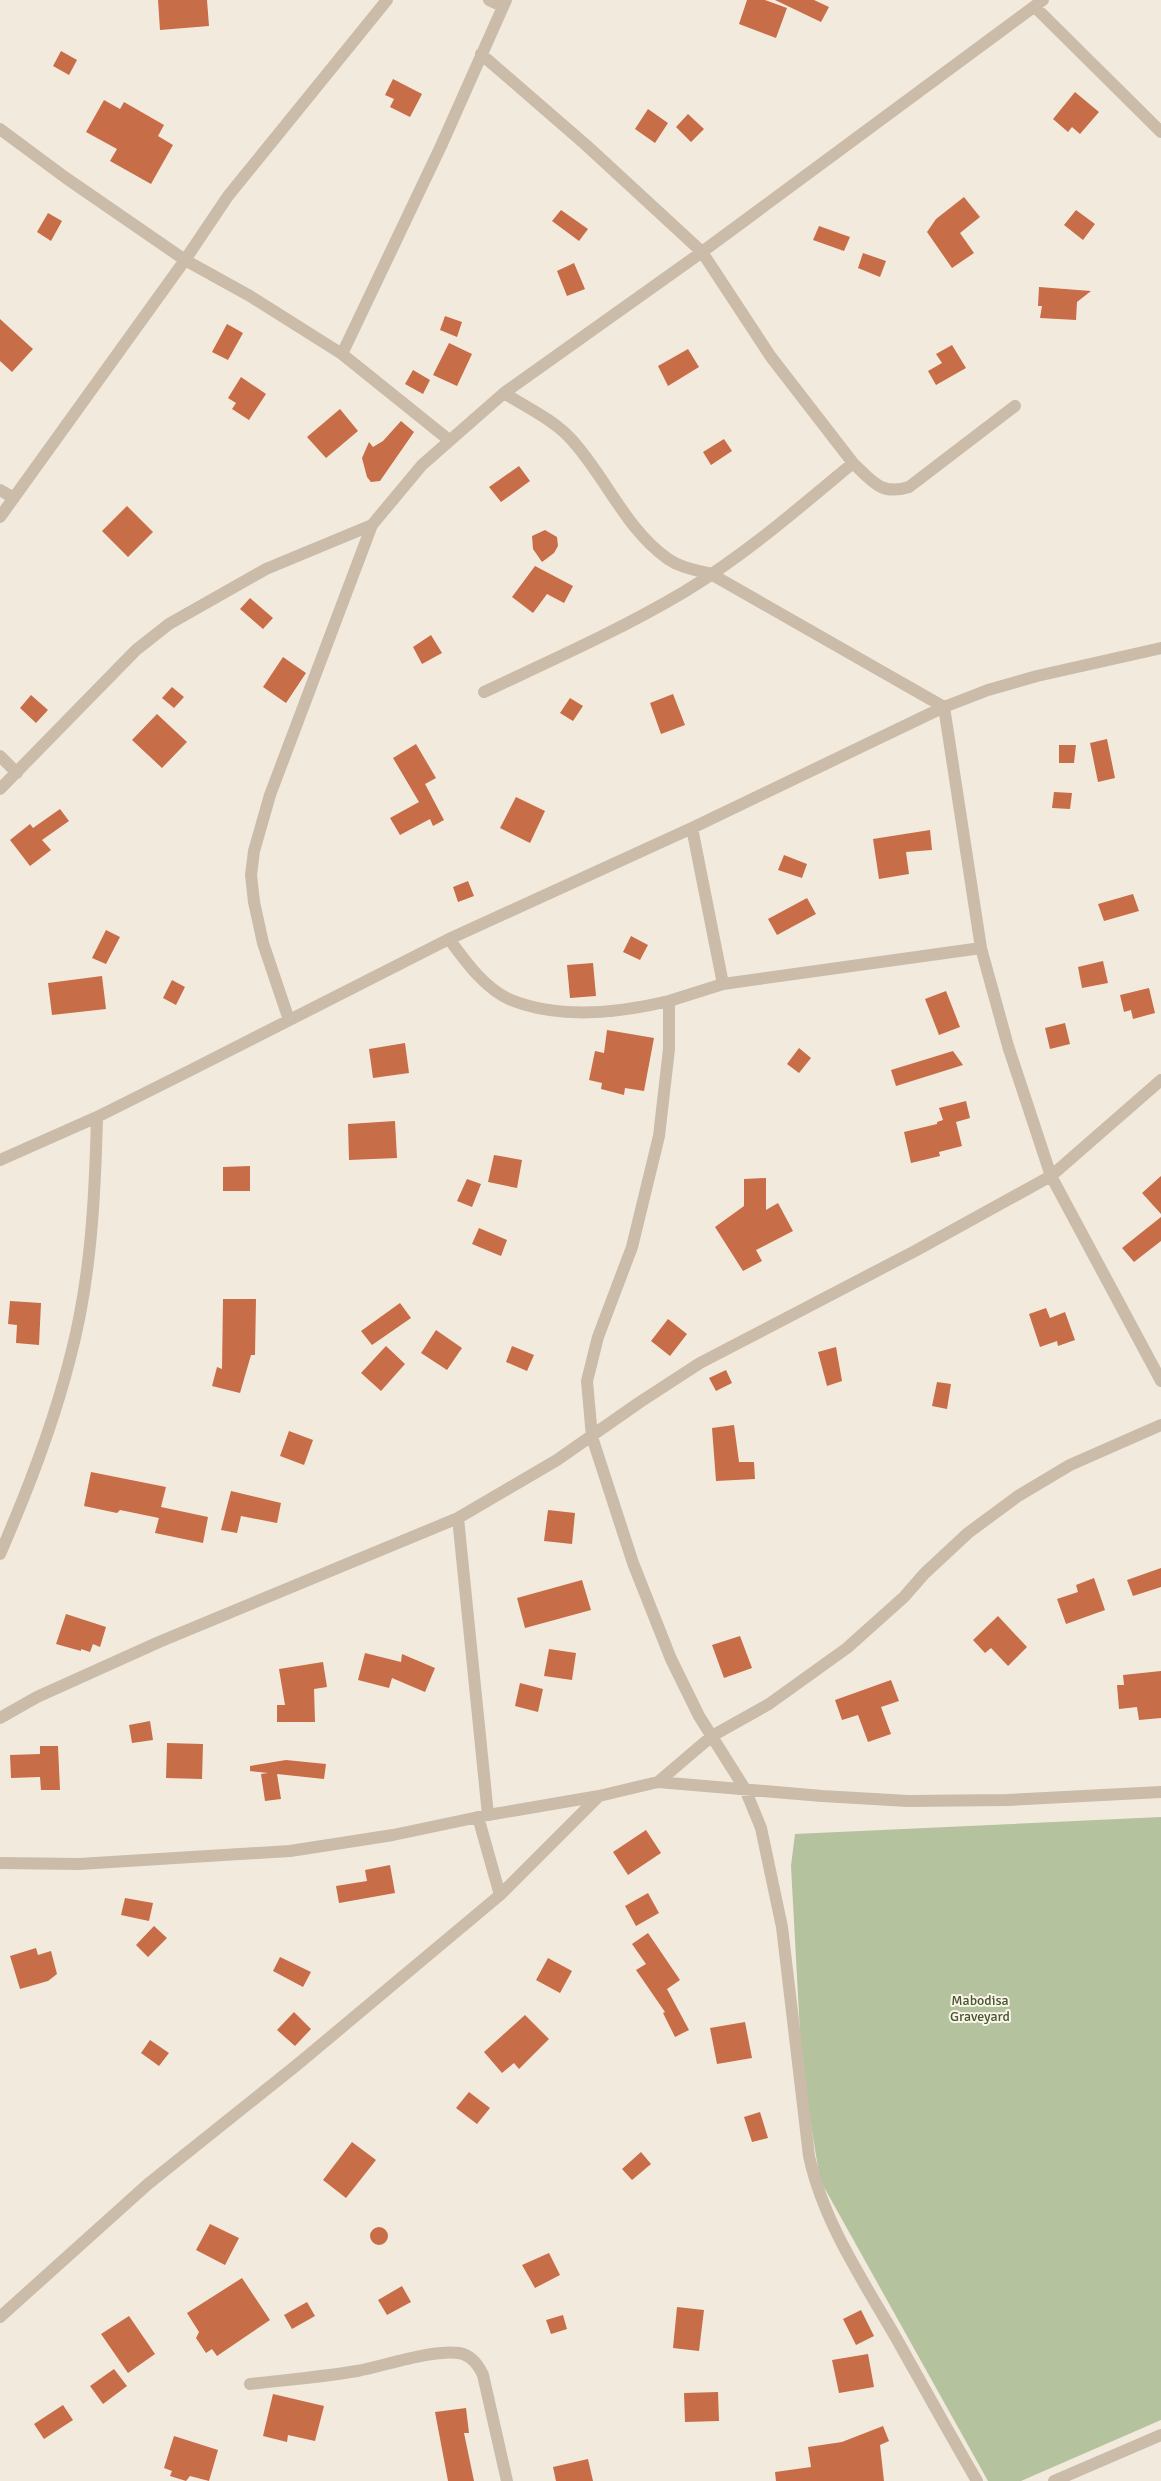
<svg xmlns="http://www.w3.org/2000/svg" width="1161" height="2481" font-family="Signika,sans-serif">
<rect width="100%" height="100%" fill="#f3eade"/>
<path fill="#b4c29d" d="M1161 1817V2420L1021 2481H988L820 2180 802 2069 791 1866 795 1834Z"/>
<path fill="#c76d47" d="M158 0H207L209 26 160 30Z
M747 0H765L787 8 776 38 739 24Z
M775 0H814L829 7 821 22Z
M61 51 77 60 69 75 53 66Z
M393 79 422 94 410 117 390 107 394 99 385 95Z
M1075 92 1099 112 1080 134 1072 127 1068 132 1053 119Z
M104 100 120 109 124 102 164 125 158 136 173 145 151 184 110 161 117 149 86 132Z
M648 109 668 123 655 143 635 129Z
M688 114 704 129 691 142 676 127Z
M964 197 980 217 960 233 974 253 952 268 927 232 936 219Z
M561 210 588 229 579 241 552 221Z
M1076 210 1095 224 1083 240 1064 225Z
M48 213 62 221 51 241 37 232Z
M819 226 850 237 844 251 813 240Z
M863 253 886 261 880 277 858 268Z
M574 263 585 289 567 296 557 271Z
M1039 287 1091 291 1077 302 1076 320 1040 318 1042 306H1038Z
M445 316 462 322 457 337 440 330Z
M0 319 33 349 12 372 0 361Z
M227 324 243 333 228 360 212 352Z
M449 343 472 354 457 386 433 375Z
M952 345 966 368 936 385 928 371 942 363 936 354Z
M688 349 699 367 668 386 658 366Z
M413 370 430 380 423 394 405 384Z
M241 377 266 394 249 420 232 409 236 403 228 398Z
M340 409 358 431 326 458 307 437Z
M401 421 414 432 380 481 371 482 367 477 362 458 369 442 373 447 383 441Z
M724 439 732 451 711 465 703 452Z
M519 466 530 481 501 502 489 487Z
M127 506 153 532 128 557 102 531Z
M545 530 557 537 558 546 554 553 542 562 533 549 532 536Z
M535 566 573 586 564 603 547 594 533 613 512 597Z
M250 598 273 618 263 629 240 609Z
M431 635 442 653 422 664 413 647Z
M283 657 306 673 286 703 263 687Z
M172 687 184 697 174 708 162 698Z
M673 694 685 725 661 734 650 703Z
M31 695 48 710 36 723 20 708Z
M570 698 583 706 573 721 560 713Z
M157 714 187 742 162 768 132 740Z
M1107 739 1115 778 1098 782 1090 743Z
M416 744 436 778 425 784 444 820 433 826 430 819 400 835 390 818 419 802 393 758Z
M1059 745H1076L1074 763H1059Z
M1054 792 1072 793 1070 809 1052 808Z
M516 797 545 811 530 843 500 828Z
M60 809 69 821 42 840 51 850 30 866 10 840 30 824 33 828Z
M930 830 932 850 906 852 909 874 879 879 873 839Z
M784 855 807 864 802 878 778 870Z
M468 881 474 896 458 902 453 887Z
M1133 894 1139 911 1104 921 1098 904Z
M807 898 816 914 777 935 768 919Z
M106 930 120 937 106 964 92 958Z
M631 936 648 945 640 960 623 952Z
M1103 961 1108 983 1082 988 1078 967Z
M593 963 596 996 570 998 567 965Z
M102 976 106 1009 52 1015 48 983Z
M172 980 185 987 176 1005 163 998Z
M1149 988 1155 1013 1133 1019 1131 1010 1124 1012 1120 995Z
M946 991 960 1027 939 1035 925 999Z
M1065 1023 1070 1044 1050 1049 1045 1028Z
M607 1030 654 1038 644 1091 625 1088 624 1095 601 1089 602 1083 589 1080 595 1051 604 1053Z
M405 1043 409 1073 373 1078 369 1049Z
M799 1048 811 1058 799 1073 787 1064Z
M953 1051 963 1065 896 1086 891 1070Z
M966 1101 970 1118 956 1122 962 1146 939 1152 940 1156 911 1163 904 1132 937 1124V1122L943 1120 939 1108Z
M395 1121 397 1158 349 1160 348 1124Z
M494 1155 522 1160 517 1188 488 1182Z
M250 1166V1191H223V1167Z
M1161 1176V1214L1142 1193Z
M766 1178V1210L778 1203 793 1231 756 1250 762 1261 743 1271 715 1227 744 1206V1179Z
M467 1179 481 1184 472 1207 457 1201Z
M1161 1217V1241L1134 1262 1122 1248Z
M479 1228 507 1240 501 1256 472 1244Z
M223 1299H256L255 1355H251L240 1393 212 1386 217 1367 222 1369Z
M10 1301 41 1303 39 1345 16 1343 17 1325 8 1324Z
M400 1303 411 1318 372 1345 361 1331Z
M1046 1308 1050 1318 1065 1312 1075 1340 1058 1346 1057 1341 1040 1347 1029 1314Z
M668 1319 687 1334 670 1356 651 1341Z
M436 1330 462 1348 447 1370 421 1353Z
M386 1346 405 1364 381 1391 361 1373Z
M512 1346 534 1355 527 1371 506 1362Z
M836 1347 842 1381 827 1386 818 1352Z
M726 1370 732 1383 716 1391 709 1378Z
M937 1382 951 1384 947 1409 932 1406Z
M734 1425 739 1462H754L755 1479 716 1481 712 1428Z
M289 1431 313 1440 304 1465 280 1456Z
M91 1472 166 1487 161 1507 208 1517 203 1543 155 1533 161 1510 159 1518 120 1510 117 1513 84 1506Z
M231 1491 281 1503 277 1523 241 1516 237 1533 221 1530Z
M548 1510 575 1513 572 1544 544 1541Z
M1161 1568V1587L1133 1596 1127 1580Z
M1094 1578 1105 1610 1066 1624 1057 1599 1078 1592 1076 1585Z
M582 1580 591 1610 525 1628 517 1598Z
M66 1614 106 1627 100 1647 93 1644 90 1652 81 1649V1651L56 1644Z
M998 1616 1027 1647 1008 1666 991 1648 985 1653 973 1640Z
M740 1636 752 1668 724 1678 712 1645Z
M549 1649 576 1653 572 1680 544 1676Z
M365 1653 401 1662 402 1654 435 1668 425 1692 392 1678 389 1688 358 1680Z
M323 1662 327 1687 314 1689 315 1722H277V1705H285L279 1669Z
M1161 1671V1718L1139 1720 1137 1707 1119 1709 1117 1685H1124L1123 1675Z
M891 1680 899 1701 881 1707 891 1734 868 1742 858 1715 842 1720 835 1700Z
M520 1683 543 1689 538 1712 515 1706Z
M150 1721 153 1740 132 1743 129 1725Z
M167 1743 203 1744 202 1779 166 1778Z
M40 1746H58L60 1790H41L40 1777 11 1778 10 1755 40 1754Z
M286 1760 326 1764 324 1779 277 1774 281 1799 265 1801 261 1774 268 1773 250 1771V1766Z
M646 1830 661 1853 628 1875 613 1852Z
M390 1865 395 1893 339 1903 336 1886 367 1881 365 1870Z
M648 1893 659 1913 636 1926 625 1906Z
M125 1898 153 1903 149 1921 121 1915Z
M154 1926 167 1938 148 1957 136 1945Z
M648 1933 680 1980 667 1989 689 2030 675 2037 663 2013 665 2012 636 1970 646 1964 632 1944Z
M36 1948 38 1955 51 1951 57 1974 48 1981 20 1989 10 1956Z
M280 1957 311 1972 303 1987 273 1971Z
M548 1958 572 1971 560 1993 536 1980Z
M294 2012 311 2029 295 2046 277 2030Z
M525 2015 549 2039 519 2069 514 2063 502 2073 484 2052Z
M745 2022 752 2058 717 2064 710 2028Z
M150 2040 169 2053 159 2066 141 2053Z
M469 2092 490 2108 477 2124 456 2108Z
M760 2112 768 2138 752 2142 744 2117Z
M352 2142 376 2160 346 2198 323 2180Z
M641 2152 651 2164 632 2180 622 2169Z
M210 2224 239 2238 225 2265 196 2250Z
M370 2236a9 9 0 1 1 18 0a9 9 0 1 1-18 0Z
M549 2253 560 2275 535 2288 522 2265Z
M242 2278 270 2320 217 2356 212 2349 206 2353 196 2338 199 2332 187 2313Z
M402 2286 411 2302 387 2315 378 2300Z
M307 2302 315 2316 292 2329 284 2315Z
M677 2307 704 2310 699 2351 673 2348Z
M861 2310 874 2336 856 2345 843 2319Z
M563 2315 567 2329 551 2334 546 2320Z
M129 2316 155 2354 128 2373 101 2334Z
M868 2354 874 2387 839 2393 832 2360Z
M114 2369 127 2386 103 2404 90 2386Z
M718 2392 719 2421 685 2422 684 2393Z
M273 2394 324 2406 315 2441 288 2435 287 2442 263 2436Z
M63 2405 73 2420 44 2439 34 2424Z
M466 2408 469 2433H464L474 2481H448L435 2412Z
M883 2426 889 2441 880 2445 884 2481H776L775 2472 811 2467 808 2447 842 2442Z
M174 2436 218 2450 209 2481 190 2476 186 2481 170 2476 172 2471 164 2468Z
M588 2459 593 2481H556L553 2467Z"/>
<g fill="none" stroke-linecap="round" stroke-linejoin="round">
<path stroke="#cbbba9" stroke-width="12" d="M489 0 502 6
M1035 7 1161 132
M481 54 586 145 702 252 771 357 853 463C799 508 745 555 684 592 620 630 552 660 484 692
M0 129 66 178 185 260 250 296 342 354 449 440
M342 354 441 146 506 0
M504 393C526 407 552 419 570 438 605 475 625 529 668 559 681 568 696 570 711 574L944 707 981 948 1008 1046 1051 1176 1161 1381
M853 463C872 481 881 496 909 487L1015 406
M0 490 14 498
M0 517 185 260 228 196 387 0
M0 756 17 773
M0 789 136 650 169 624 266 569 372 525
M692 828 723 984
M449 939C465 961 485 989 511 1000 561 1020 619 1013 669 1001V1049L659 1136 632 1247 598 1337 587 1381 592 1437 633 1563 671 1659 699 1716 745 1789 761 1828 782 1927 809 2156C823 2221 862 2279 895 2336 922 2384 949 2433 977 2481
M669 1001 723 984 981 948
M289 1020 263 943 254 902 251 875 254 851 270 795 372 525 422 465 504 393 702 252 1043 0
M0 1160 97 1117 191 1070 449 939 692 828 944 707 988 690 1037 676 1161 648
M458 1518 488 1815
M0 1554C28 1490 53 1426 70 1358 91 1280 95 1197 97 1117
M0 1718 37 1697 159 1642 458 1518 557 1460 640 1402 700 1363 915 1251 1051 1176 1161 1080
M658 1782 712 1736 769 1704 847 1648 904 1597 924 1574 968 1533 1018 1496 1070 1465 1161 1425
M478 1817 500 1895
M0 1863 79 1864 290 1851 393 1835 488 1815 599 1796 658 1782 822 1796 908 1801 1007 1800 1161 1792
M0 2317 148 2184 298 2064 500 1895 599 1796
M250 2384C285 2380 322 2377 357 2371 384 2366 433 2349 459 2353 471 2355 478 2364 483 2375L507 2481
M1054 2481 1161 2435"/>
</g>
<g text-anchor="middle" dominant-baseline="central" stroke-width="4" stroke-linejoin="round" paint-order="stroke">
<g font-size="14" fill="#45572c" stroke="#faf4ea">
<text x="980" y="2000">Mabodisa<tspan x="980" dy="16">Graveyard</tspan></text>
</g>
</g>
</svg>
